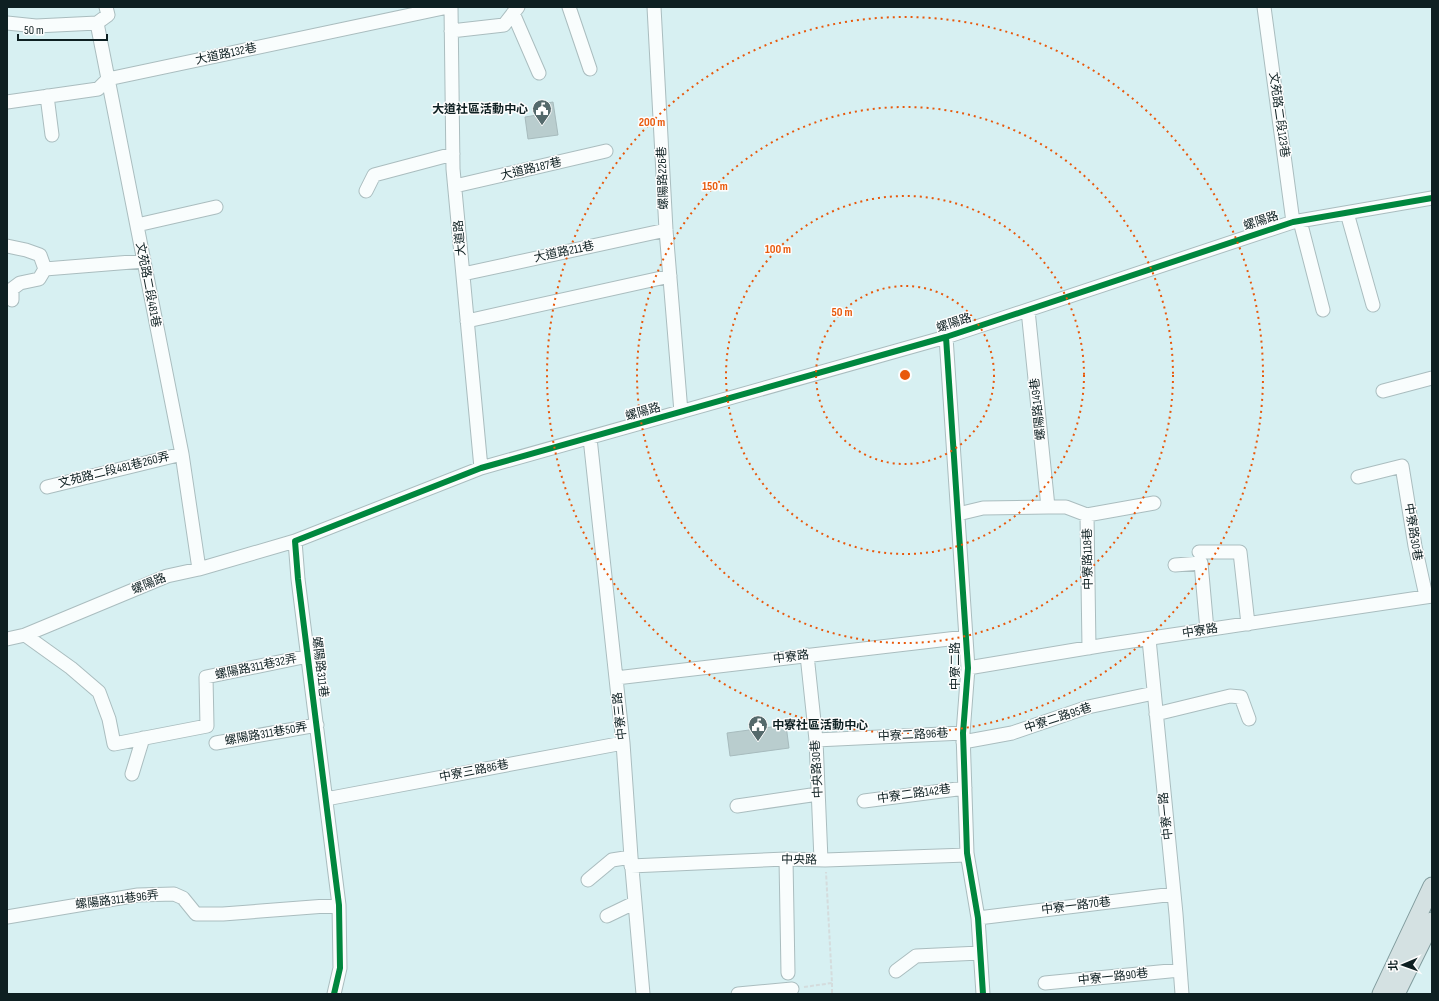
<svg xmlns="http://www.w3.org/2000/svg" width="1439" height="1001" font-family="'Sofia Sans Condensed','Noto Sans TC',sans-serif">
<rect width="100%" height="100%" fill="#d7f0f2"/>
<path fill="#b9cdce" stroke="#a7bbbd" d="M553 102 558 135 528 139 525 117 537 115 536 105Z
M786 725 789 748 730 756 727 733Z"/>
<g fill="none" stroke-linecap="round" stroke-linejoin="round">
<g stroke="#aabdbf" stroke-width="15">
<path id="minor" d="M106 7 108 15 97 23 182 454 199 569
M451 7 453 169 481 468
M569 7 590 69
M654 7 666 230 681 412
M1264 7 1293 222
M513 13 539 73
M7 23 36 26 97 23
M451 31 504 25 518 7
M47 96 52 135
M7 102 98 89 108 79 448 7
M455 186 606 151
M366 191 374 175 453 154
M1347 213 1373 305
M1300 221 1323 310
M137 225 216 207
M7 246 26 250 40 255 45 269 144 261
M463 274 666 230
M12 300V289L20 283 39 279 45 269
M1028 310 1048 507
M467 321 670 276
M946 337 968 668 963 733 967 853 978 918 983 994
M1383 391 1432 378
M590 438 623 743 631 857 643 994
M1358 477 1402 466 1415 546 1426 596
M47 487 182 454
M958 514 983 508 1048 507H1066L1087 515
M1199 552H1240L1248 624
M1175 565 1201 563 1207 630
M25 635 71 668 99 692 109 719 114 744 207 726 206 677 308 656
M7 639 25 635 167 576 199 569 295 541
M1149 639 1176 914 1182 994
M1089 648 1087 515 1154 503
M807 655 816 740 821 860
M968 668 1105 645 1432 596
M616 678 966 637
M1156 714 1230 696 1241 697 1249 719
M816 740 963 733
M963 742 1012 733 1088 707 1154 693
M216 743 317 725
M132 774 143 738
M326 799 623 743
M864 801 965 788
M737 806 818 794
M786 859 788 973
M631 866 786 859 825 860 967 855
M588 880 612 860 631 857
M607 916 634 903
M7 917 138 895 174 894 183 898 196 914H223L339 905
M978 918 1174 894
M896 971 916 956 980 953
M1045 983 1180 970
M334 994 340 968 339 905 298 579 295 541 481 468 946 337 1293 222 1432 198
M738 994 792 989"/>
</g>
<g stroke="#809b9d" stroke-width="19">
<path id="major" d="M1381 994 1432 886
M1396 994 1432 921"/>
</g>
<path stroke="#d4dcdd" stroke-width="2" stroke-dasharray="4 2" stroke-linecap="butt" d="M832 983V994
M804 987 832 983 826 872"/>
<use href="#minor" stroke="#f9fdfd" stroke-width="13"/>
<use href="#major" stroke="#d4e1e2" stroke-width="17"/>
<g stroke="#fdfdfd" stroke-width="8">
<path id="cycleway" d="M946 337 968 668 963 733 967 853 978 918 983 994
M334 994 340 968 339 905 298 579 295 541 481 468 946 337 1293 222 1432 198"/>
</g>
<use href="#cycleway" stroke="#00873e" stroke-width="6"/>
</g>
<g fill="none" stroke="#e8590c" stroke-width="2" stroke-dasharray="2 4">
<circle cx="905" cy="375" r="89"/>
<circle cx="905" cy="375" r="179"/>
<circle cx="905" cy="375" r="268"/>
<circle cx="905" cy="375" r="358"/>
</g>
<defs>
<g id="civic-pin" transform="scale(1)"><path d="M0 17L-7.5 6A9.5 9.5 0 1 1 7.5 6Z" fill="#54696b" stroke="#fdfdfd"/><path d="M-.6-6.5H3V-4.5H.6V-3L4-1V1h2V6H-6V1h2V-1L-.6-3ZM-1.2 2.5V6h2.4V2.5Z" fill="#fff"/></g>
</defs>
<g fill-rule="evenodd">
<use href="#civic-pin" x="542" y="109"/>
<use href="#civic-pin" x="758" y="725"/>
</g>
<g text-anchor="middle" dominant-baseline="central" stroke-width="3" stroke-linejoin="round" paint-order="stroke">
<g font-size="12" fill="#0e2022" stroke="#fdfdfd">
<text transform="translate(226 54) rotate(-12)">大道路132巷</text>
<text transform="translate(1279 115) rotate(82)">文苑路二段123巷</text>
<text transform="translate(531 169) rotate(-13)">大道路187巷</text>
<text transform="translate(663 178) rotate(-92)">螺陽路226巷</text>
<text transform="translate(1261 221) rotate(-18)">螺陽路</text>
<text transform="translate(460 238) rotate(-95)">大道路</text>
<text transform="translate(564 252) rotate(-12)">大道路211巷</text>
<text transform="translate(148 285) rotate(79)">文苑路二段481巷</text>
<text transform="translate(954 323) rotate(-18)">螺陽路</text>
<text transform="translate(1038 409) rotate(-96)">螺陽路149巷</text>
<text transform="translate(643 412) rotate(-16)">螺陽路</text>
<text transform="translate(114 470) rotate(-14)">文苑路二段481巷260弄</text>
<text transform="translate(1413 532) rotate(81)">中寮路30巷</text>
<text transform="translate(1088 559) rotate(-91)">中寮路118巷</text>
<text transform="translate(149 584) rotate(-22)">螺陽路</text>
<text transform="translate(1200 631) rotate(-9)">中寮路</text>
<text transform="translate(791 657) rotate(-7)">中寮路</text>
<text transform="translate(955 666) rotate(-90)">中寮二路</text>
<text transform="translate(256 667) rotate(-12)">螺陽路311巷32弄</text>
<text transform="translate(320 667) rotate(83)">螺陽路311巷</text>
<text transform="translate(620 716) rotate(-96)">中寮三路</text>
<text transform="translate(1058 718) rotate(-18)">中寮二路95巷</text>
<text transform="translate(266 734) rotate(-10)">螺陽路311巷50弄</text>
<text transform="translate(913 735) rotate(-3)">中寮二路96巷</text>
<text transform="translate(817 769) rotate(-93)">中央路30巷</text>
<text transform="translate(474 771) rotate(-11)">中寮三路86巷</text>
<text transform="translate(914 794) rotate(-8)">中寮二路142巷</text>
<text transform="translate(1166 816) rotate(-96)">中寮一路</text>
<text transform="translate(799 860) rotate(1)">中央路</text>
<text transform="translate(117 900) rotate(-7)">螺陽路311巷96弄</text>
<text transform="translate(1076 906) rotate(-7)">中寮一路70巷</text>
<text transform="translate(1113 977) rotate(-6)">中寮一路90巷</text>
</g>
<g font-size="12" font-weight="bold" fill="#0e2022" stroke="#fdfdfd" text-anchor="end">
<text x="528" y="109">大道社區活動中心</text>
<text x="772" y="725" text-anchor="start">中寮社區活動中心</text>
</g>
</g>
<circle cx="905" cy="375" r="6" fill="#e8590c" stroke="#fdfdfd" stroke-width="2"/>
<g font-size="12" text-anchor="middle" font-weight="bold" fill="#e8590c" stroke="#fdfdfd" stroke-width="3" stroke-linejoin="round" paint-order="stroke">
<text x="652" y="126">200 m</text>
<text x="715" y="190">150 m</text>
<text x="778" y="253">100 m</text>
<text x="842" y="316">50 m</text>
</g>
<rect width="1439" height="1001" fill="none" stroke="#0e2022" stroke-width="16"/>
<g transform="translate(1403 965) rotate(268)" stroke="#fdfdfd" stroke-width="3" paint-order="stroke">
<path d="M0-3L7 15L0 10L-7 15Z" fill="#0e2022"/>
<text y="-6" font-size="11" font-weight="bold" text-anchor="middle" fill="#0e2022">北</text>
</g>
<path d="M18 34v6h89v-6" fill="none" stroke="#0e2022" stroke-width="2"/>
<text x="24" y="34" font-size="12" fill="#0e2022" stroke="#fdfdfd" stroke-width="3" paint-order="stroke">50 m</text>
</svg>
